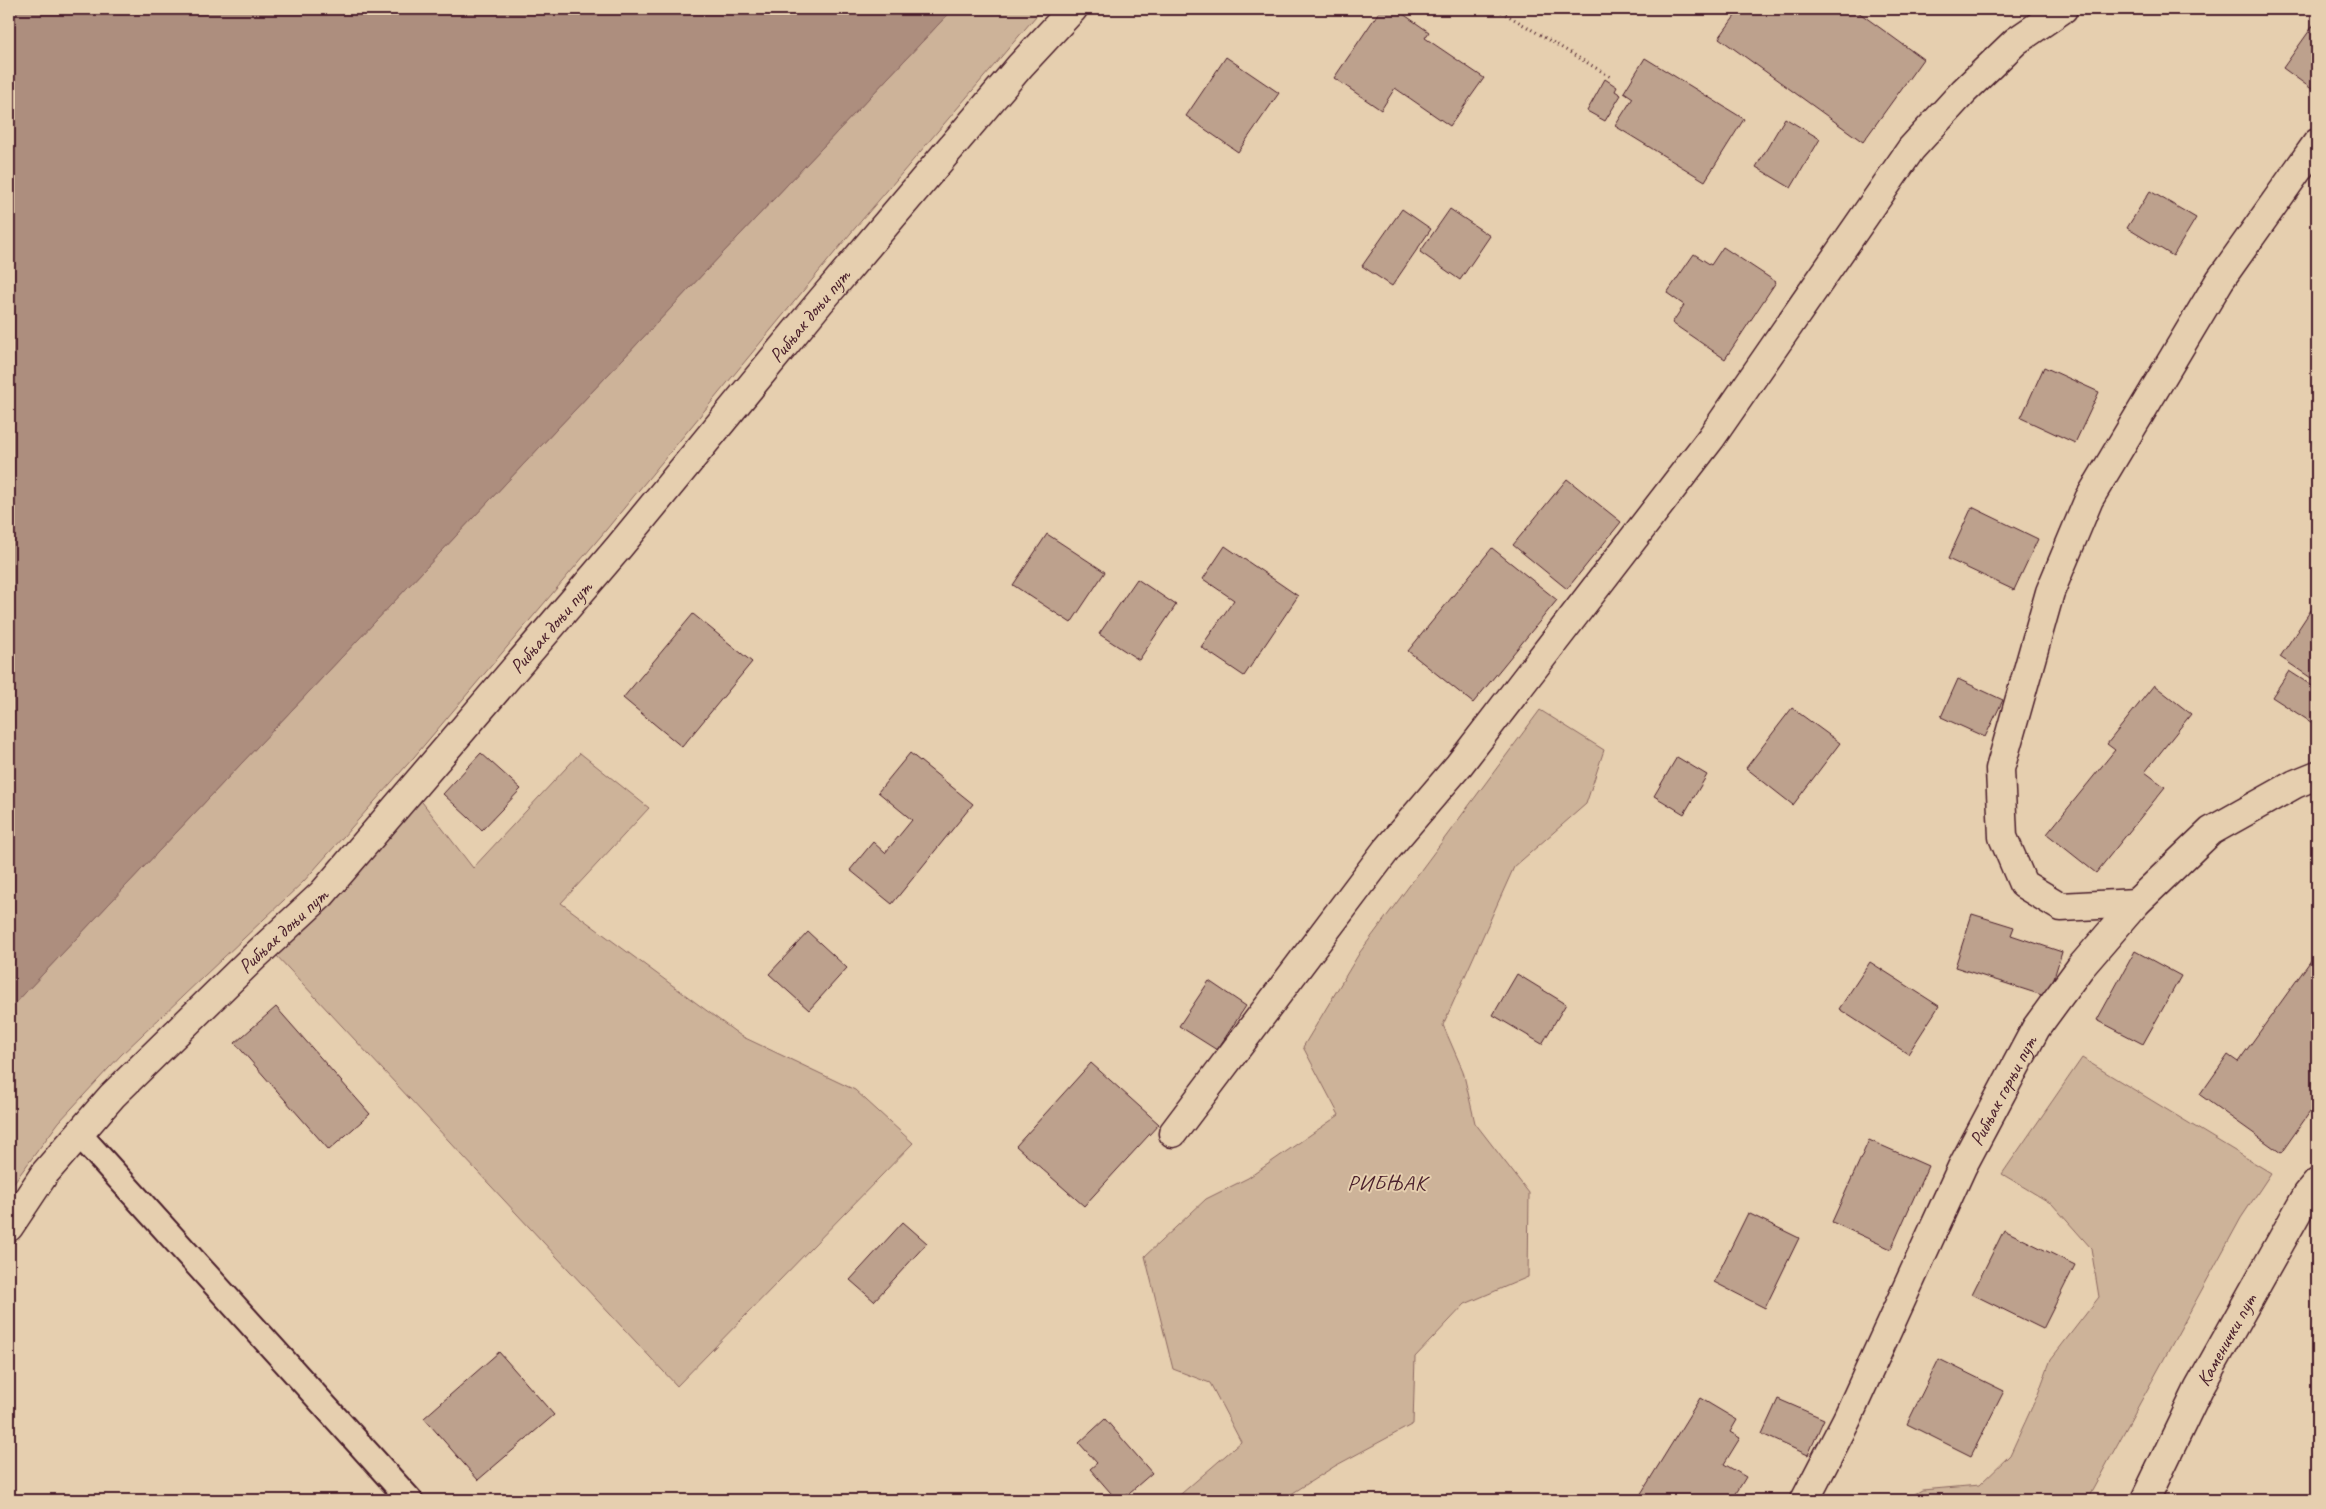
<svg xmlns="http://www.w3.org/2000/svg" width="2326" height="1509" font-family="Caveat,sans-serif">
<rect width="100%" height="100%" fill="#e6cfaf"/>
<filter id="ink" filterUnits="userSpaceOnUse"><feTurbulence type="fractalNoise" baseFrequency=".02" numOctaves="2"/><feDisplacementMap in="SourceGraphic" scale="10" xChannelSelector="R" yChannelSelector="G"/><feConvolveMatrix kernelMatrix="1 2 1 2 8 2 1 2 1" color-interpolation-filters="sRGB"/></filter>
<g filter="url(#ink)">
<path fill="#cdb399" stroke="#8c6962" d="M953 9H1042L850 234 601 536 414 757 304 881 121 1055 59 1122 9 1189V1010Z
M1540 710 1604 750 1586 804 1514 867 1443 1025 1463 1071 1475 1123 1529 1193 1528 1277 1465 1304 1415 1357 1413 1424 1335 1466 1282 1500H1174L1241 1442 1210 1383 1173 1369 1145 1256 1206 1199 1248 1178 1339 1115 1303 1047 1360 952Z
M580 753 649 808 561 903 741 1036 855 1090 913 1143 677 1386 276 955 419 798 473 868Z
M2082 1058 2271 1173 2241 1218 2087 1500H1904L1922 1490 1979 1485 2010 1455 2038 1394 2051 1359 2099 1297 2091 1248 2052 1204 2002 1174Z"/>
<path fill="#ad8e7e" stroke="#85625d" d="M9 9H953L9 1010Z"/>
<path fill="#bda18d" stroke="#4a1f2b" d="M1381 9H1396L1429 32 1425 38 1484 78 1450 126 1395 88 1381 110 1334 78Z
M1740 9H1854L1923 59 1863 142 1719 38Z
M2317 20V93L2283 68Z
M1226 57 1279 93 1238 152 1186 116Z
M1645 58 1744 119 1705 181 1615 126 1633 98 1624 92Z
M1605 79 1617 87 1615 91 1621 95 1605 121 1587 111Z
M1785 118 1820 139 1791 188 1756 167Z
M2150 191 2196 218 2173 256 2127 228Z
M1402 209 1431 229 1392 286 1362 266Z
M1450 209 1490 236 1460 280 1420 252Z
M1723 247 1776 282 1725 359 1672 323 1684 305 1667 293 1694 254 1711 265Z
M2044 367 2099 392 2075 443 2021 418Z
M1567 479 1621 522 1567 589 1513 545Z
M1972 507 2038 539 2014 590 1948 559Z
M1047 534 1105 572 1071 623 1013 585Z
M1225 546 1298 596 1244 676 1201 647 1234 600 1203 579Z
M1492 548 1557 600 1473 703 1408 651Z
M1137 579 1176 605 1139 660 1099 634Z
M2311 610 2317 613V682L2280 657Z
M693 614 752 662 682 747 623 698Z
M2289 671 2317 689V726L2272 697Z
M1958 679 2003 700 1985 737 1941 717Z
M2154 685 2191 714 2145 772 2165 787 2096 873 2047 834 2115 750 2107 744Z
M1792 708 1840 743 1793 805 1746 768Z
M481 753 521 789 482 830 443 794Z
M910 753 973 804 892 904 850 870 873 842 885 853 912 820 878 792Z
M1677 757 1707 775 1684 814 1654 796Z
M1972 914 2014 927 2011 935 2062 952 2048 997 1955 967Z
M808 932 847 968 809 1010 769 974Z
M2135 951 2181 976 2143 1044 2097 1020Z
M2317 952V1102L2281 1153 2200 1095 2228 1055 2238 1062Z
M1870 962 1939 1006 1908 1054 1839 1009Z
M1517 974 1566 1004 1542 1044 1493 1015Z
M1209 981 1246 1006 1217 1050 1179 1026Z
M276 1007 370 1114 329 1150 235 1043Z
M1091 1063 1159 1124 1084 1206 1016 1146Z
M1869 1140 1928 1166 1891 1249 1832 1222Z
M1748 1213 1799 1238 1765 1308 1714 1282Z
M903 1222 927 1243 874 1301 850 1280Z
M2004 1230 2075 1265 2043 1329 1972 1294Z
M499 1352 554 1415 478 1480 424 1418Z
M1939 1359 2004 1391 1971 1456 1907 1424Z
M1700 1398 1737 1420 1730 1432 1740 1438 1724 1464 1746 1477 1732 1500H1637Z
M1778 1399 1824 1419 1808 1455 1762 1434Z
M1105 1419 1152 1473 1121 1500H1117L1090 1469 1097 1463 1079 1443Z"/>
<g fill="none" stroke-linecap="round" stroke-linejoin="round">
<g stroke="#4a1f2b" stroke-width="28">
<path id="service" d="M79 1134 410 1500"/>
</g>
<g stroke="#4a1f2b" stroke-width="31">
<g id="minor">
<path d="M2136 903 2061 907 2023 884 2003 837 2000 769 2050 592 2089 499 2220 280 2317 143"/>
<path d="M1173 1133 1387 849 1459 765 1711 438 1911 149 1964 91 2016 41 2063 9"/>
<path id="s1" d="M9 1227 45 1173 112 1096 254 957 322 894 619 547 820 302 1020 66 1073 9"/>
<path id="s2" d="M1805 1500 1847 1419 1962 1167 2036 1028 2080 968 2136 903 2211 831 2295 784 2317 775"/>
</g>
</g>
<g stroke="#4a1f2b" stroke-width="31">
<g id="secondary">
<path id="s3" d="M2145 1500 2199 1388 2307 1195 2317 1183"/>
</g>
</g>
<path stroke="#4a1f2b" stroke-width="3" stroke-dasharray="1 4" stroke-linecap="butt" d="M1497 9 1611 77"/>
<use href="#service" stroke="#e6cfaf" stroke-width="24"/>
<use href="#minor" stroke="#e6cfaf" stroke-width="28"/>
<use href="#secondary" stroke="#e6cfaf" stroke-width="28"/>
</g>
</g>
<g text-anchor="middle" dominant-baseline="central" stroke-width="4" stroke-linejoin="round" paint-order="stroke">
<g font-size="20" fill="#4a1f2b" stroke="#e6cfaf">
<text stroke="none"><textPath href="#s1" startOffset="1215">Рибњак доњи пут</textPath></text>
<text stroke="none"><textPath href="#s1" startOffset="810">Рибњак доњи пут</textPath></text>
<text stroke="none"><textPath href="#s1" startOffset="405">Рибњак доњи пут</textPath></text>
<text stroke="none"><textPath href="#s2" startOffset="455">Рибњак горњи пут</textPath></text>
<text stroke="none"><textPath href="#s3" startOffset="180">Каменички пут</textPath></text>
</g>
<g font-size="22" letter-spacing="1" fill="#4a1f2b" stroke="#e6cfaf">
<text x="1387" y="1183">РИБЊАК</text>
</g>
</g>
<rect width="2326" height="1509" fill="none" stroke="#e6cfaf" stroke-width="30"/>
<rect x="15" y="15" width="2296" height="1479" fill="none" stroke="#4a1f2b" stroke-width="2" filter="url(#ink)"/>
</svg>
